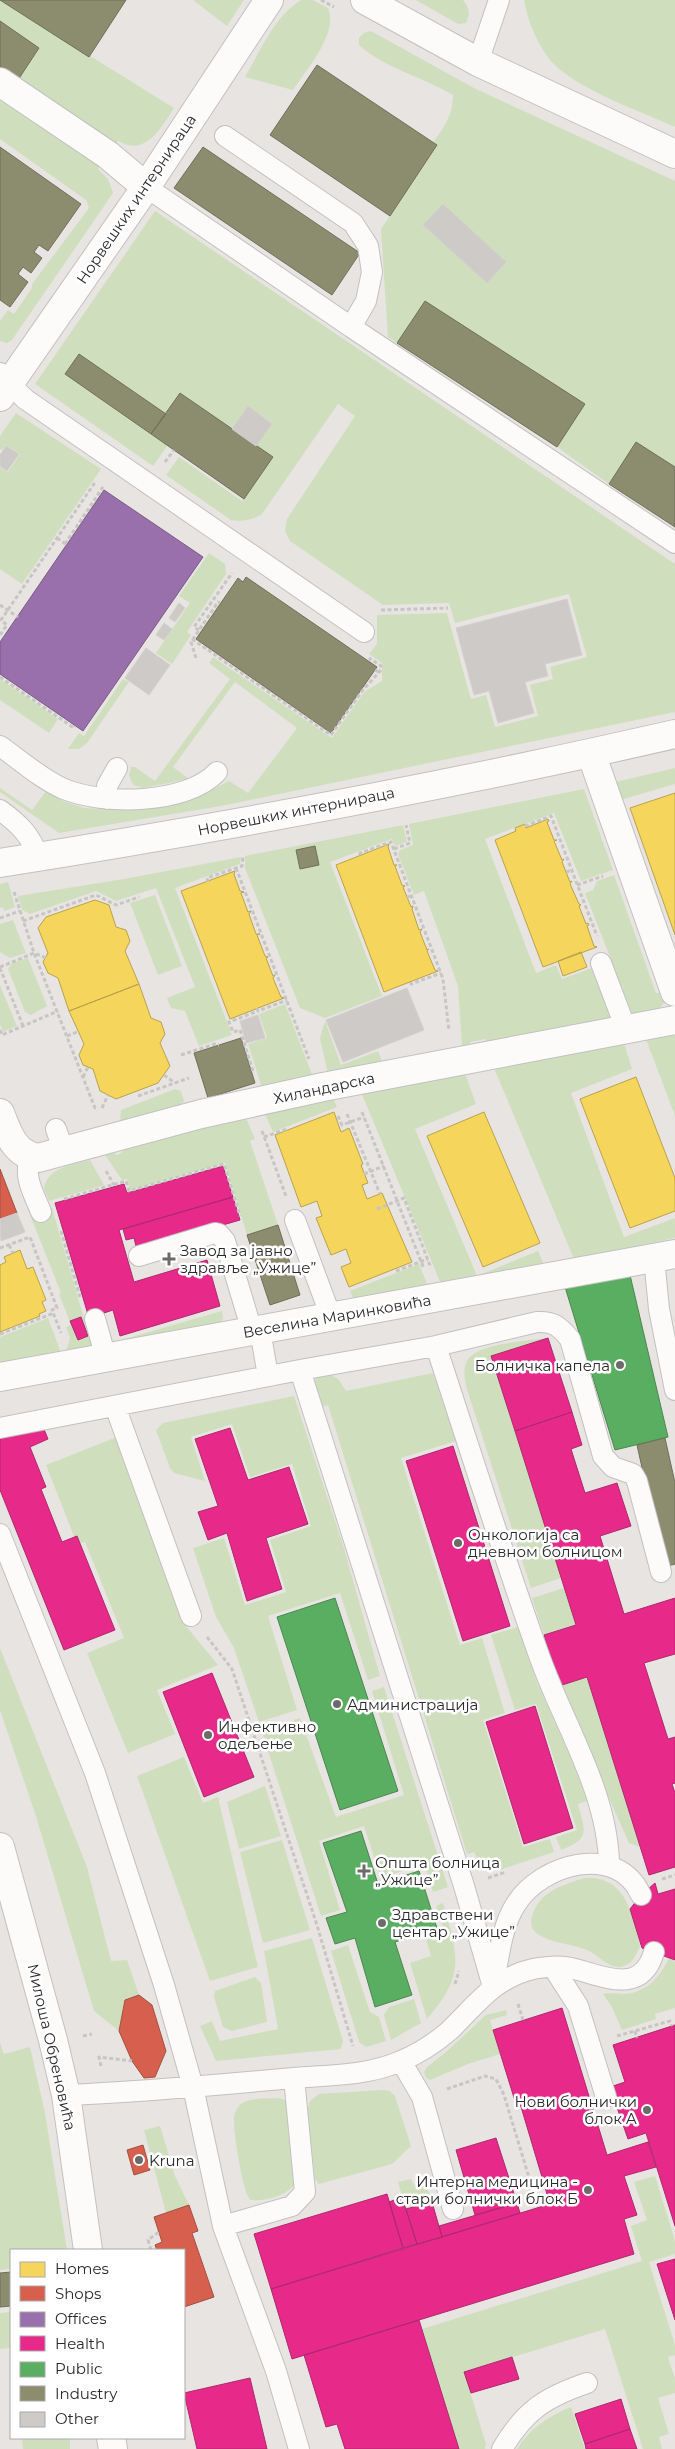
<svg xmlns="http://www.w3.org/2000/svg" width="675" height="2449" font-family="Montserrat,sans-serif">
<rect width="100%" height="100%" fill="#e8e4e1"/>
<path fill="#cfdfbe" d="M0 0 174 108C161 128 146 157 118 141L115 145 18 80 0 21Z
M193 0H244L227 26Z
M301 0H313L328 8C339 33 306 70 293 90L245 77C260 52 275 15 301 0Z
M416 0H463C469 8 471 13 466 23L458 24Z
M524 0H675V127C640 111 587 93 558 68 540 52 528 23 524 0Z
M371 31 474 88 675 181V467L636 442 609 484 557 447 584 404 425 301 397 343 388 337 381 229 437 146 433 142C445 127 453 114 453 95 423 77 384 68 359 45V38L364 33Z
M0 96 101 164 98 169 108 179 113 193 12 340 7 343 0 341V321L8 310 14 314 32 288V284L89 208 86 200 0 139Z
M155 211 675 564V712L221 806 59 833 0 792V788L32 810 46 791 63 801 84 808 119 810 192 800 229 781 248 793 297 728 235 682 173 767 189 779 143 788 133 785 129 775 131 767H135L155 781 230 679 209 663 213 657 332 738 364 692 382 681V663L369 654 377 644V615L447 613 471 699 486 695 495 727 538 716 530 685 553 679 550 667 587 657 569 594 455 623 449 603 383 605 290 541 285 531 287 519 355 416 338 404 262 514C253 520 242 522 231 520L166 475 179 457 242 501 273 457 256 446 272 424 248 407 232 429 181 393 166 414 79 354 65 374 167 446 153 466 35 384Z
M16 413 101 469 22 584 0 569V467L8 472 20 454 6 445 2 450 0 449V436Z
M209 553 225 564 226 574 187 632 191 635 172 664 156 653 190 603 179 596Z
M0 679 58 719 49 733 0 700Z
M123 679 129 682 87 743 79 749H68L79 733 84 736Z
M675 768V784L617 801 611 783Z
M584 789 613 870 581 881 554 813 485 839 536 973 556 965 562 979 592 968 613 1019 486 1043 485 1039 470 1042V1046L462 1047 458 986 424 891 414 895 398 854 400 850 413 845 409 824Z
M403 825 407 842 395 846 392 839 330 862 382 996 325 1018 300 1008 245 868V856Z
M241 857 240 864 175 888 232 1035 199 1046 185 1011 171 1008 167 998 195 987 156 888 116 901 96 891 30 914 22 910 18 896 124 879Z
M614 875 656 993H665L666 1000 660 1008 633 1016 585 893 593 890 597 881Z
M8 882 15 907 4 911 3 907 0 908V884Z
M155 895 182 966 158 975 130 903Z
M13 920 26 953 10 958 0 952V924Z
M28 958 47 1006 31 1015 25 1012 8 969 12 963Z
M0 985 17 1026 3 1032 0 1024Z
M285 1004 313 1077 262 1088 248 1044 267 1038 259 1014Z
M325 1021 341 1065 378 1051 383 1063 328 1074 320 1038Z
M675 1033V1116L646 1039Z
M624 1043 632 1069 571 1093 624 1237 675 1218V1238L574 1259 494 1068Z
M465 1073 476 1104 415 1129 477 1276 538 1251 544 1265 441 1284 361 1092Z
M175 1089 181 1091 184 1101 181 1106 120 1123 121 1110Z
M333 1098 337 1107 273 1132 264 1112Z
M245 1116 255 1139 250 1141 278 1225 247 1235 225 1163 130 1190 127 1179 122 1180 105 1155 112 1153 118 1155 126 1149Z
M90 1160 104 1185 49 1201 44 1189C47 1167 72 1165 90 1160Z
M52 1208 92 1346 66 1352 70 1338 66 1327 71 1325 59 1294 61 1293 30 1215Z
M419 1264 428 1286 354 1300 350 1291Z
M222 1311 223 1319 221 1322 121 1340Z
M48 1318 61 1353 0 1363V1337Z
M548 1338 491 1356 561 1578 531 1588 466 1386C465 1379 463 1370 466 1363 473 1343 529 1341 548 1338Z
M433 1373 456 1441 401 1458 460 1645 482 1638 505 1713 483 1720 523 1847 550 1839 554 1852 496 1871 482 1867 474 1852 467 1854 328 1405 318 1408 314 1382 318 1375 330 1374 339 1380 346 1391Z
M294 1396 343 1545 380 1676 368 1680 340 1593 268 1616 297 1710 259 1722 234 1648 216 1617 193 1548 224 1538 245 1605 286 1592 270 1540 311 1526 292 1464 250 1477 232 1424 191 1437 205 1481 174 1473 170 1468 156 1430 163 1423Z
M117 1437 186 1626 218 1665 157 1690 175 1734 128 1753 87 1653 124 1638 85 1542 77 1544 46 1465Z
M564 1588 576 1625 544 1635 532 1598Z
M518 1627 537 1682 577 1772 587 1801 578 1804C585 1831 591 1839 561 1850L556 1837 577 1830 536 1704 515 1710 491 1635Z
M0 1648 87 1867 111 1961 127 1960 139 1995 125 2000 119 2031 94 2011 35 1813 0 1710Z
M587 1677 640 1847 629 1843 559 1686Z
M384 1687 448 1887 433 1892 424 1864 381 1878 364 1826 319 1841 340 1910 321 1916 262 1732 300 1718 336 1817 404 1795 372 1691Z
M184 1757 203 1803 218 1797 258 1967 210 1981 137 1776Z
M265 1786 281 1836 239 1849 227 1802Z
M282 1840 310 1930 263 1943 240 1852Z
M585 1878C625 1875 633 1914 640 1946 636 1956 632 1965 620 1967 608 1968 597 1954 587 1950 570 1943 551 1944 536 1933 531 1929 530 1922 532 1916 540 1891 562 1885 585 1878Z
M443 1903C458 1955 466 1975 427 2019L410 1963 431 1956 425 1936 444 1930 436 1906Z
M312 1938 343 2041 341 2049 216 2061 200 2026 212 2021 220 2041 278 2029 264 1951Z
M348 1945 370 2012 379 2017 386 2041 366 2047 359 2042 331 1951Z
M669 1958 674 1960 675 1964V2008L655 2014 656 2019 622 2030 612 2007 603 1994C609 1992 617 1994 623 1994 647 1993 659 1978 669 1958Z
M255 1977 261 1983 267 2022 232 2031 223 2027 214 1997 215 1991Z
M414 1999 421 2023 391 2040 384 2015 389 2007Z
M506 2010 507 2015 490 2020 500 2054 468 2064 430 2080 426 2078 424 2072 427 2067 446 2052 486 2015Z
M0 2043 4 2054 30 2047 45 2113 67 2250H11V2269L0 2270Z
M382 2090 390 2091 395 2096 411 2146 392 2164 319 2184 315 2179 307 2111 310 2101 319 2094Z
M279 2098 287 2101 296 2183C285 2197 267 2201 250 2200 242 2189 233 2131 234 2117 235 2112 237 2107 241 2104 250 2097 268 2099 279 2098Z
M160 2126 175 2176 189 2205 166 2213 144 2130Z
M655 2176 675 2241V2254L649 2262 675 2345V2355L668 2357 675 2379V2393L658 2398 669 2434 659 2437 662 2449H643L605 2329 464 2372 486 2444 485 2449H459L422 2329 642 2261 631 2226 647 2220 634 2182Z
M411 2179 414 2185 423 2182 433 2200 406 2209 398 2182Z
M11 2312V2348L0 2349V2313Z
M571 2407 585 2449H517C529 2429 550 2415 571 2407Z
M22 2438H70V2449H23Z"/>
<path fill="#f6d55c" stroke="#b9a24d" d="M675 793V935L630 808Z
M548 819 549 821 547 822 554 840H557L554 841 562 860 564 859 562 862 570 882 572 881 570 884 579 904 581 905 579 906 586 924 588 923 589 925 587 926 594 946 597 947 543 967 495 840 516 831 515 828 525 824 526 828Z
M389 844 388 847 394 865H397L395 866 402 885 405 886 403 887 411 907 413 906 412 909 419 930 422 929 420 932 427 950 429 949 427 951 435 970 438 971 384 992 336 865Z
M235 871 234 874 240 891 244 892 241 893 248 912 251 911 249 914 256 934H260L257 935 265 956 268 957 266 958 273 976 275 975 273 978 281 997 284 998 230 1019 181 891Z
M95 900 109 905 116 927 126 930 130 941 125 951 139 984 69 1011 58 978 48 973 43 962 48 953 38 928 46 917Z
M581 952 587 967 563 976 558 961Z
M139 984 151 1018 161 1022 165 1034 160 1043 170 1066 158 1083 116 1099 100 1091 93 1069 83 1065 79 1055 84 1044 69 1011Z
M636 1077 675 1178V1211L630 1228 580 1099Z
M334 1112 341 1132 349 1128 363 1164 361 1165 368 1183 362 1185 367 1199 382 1193 412 1262 349 1287 341 1267 351 1263 346 1249 331 1255 316 1218 322 1216 317 1201 301 1207 275 1135Z
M484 1112 540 1243 483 1267 427 1136Z
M20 1250 27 1269 33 1267 46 1300 42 1302 46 1311 39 1314 40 1316 0 1332V1265L6 1262 4 1257Z"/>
<path fill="#d6604d" stroke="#a25042" d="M0 1169 17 1213 0 1219Z
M139 1995 152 2005 166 2051 155 2077 144 2078 132 2061 119 2031 125 2000Z
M143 2145 150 2170 134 2175 127 2150Z
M189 2205 198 2231 192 2233 214 2297 184 2307V2250H157L155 2245 162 2242 154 2217Z"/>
<path fill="#9970ab" stroke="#785b84" d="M104 490 203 557 83 731 0 674V642Z"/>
<path fill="#e7298a" stroke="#ae296d" d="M223 1166 233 1197 119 1230 134 1282 207 1260 220 1306 120 1336 113 1310 89 1318 55 1203 124 1184 127 1193Z
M233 1197 240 1220 137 1250 134 1238 126 1240 123 1229Z
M81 1317 88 1336 78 1340 70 1321Z
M548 1338 572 1412 515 1431 491 1356Z
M572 1412 582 1445 571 1449 585 1493 617 1483 631 1526 600 1536 624 1614 675 1598V1654L644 1663 668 1739 675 1737V1783L672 1784 675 1793V1867L649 1875 587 1677 559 1686 544 1635 576 1625 515 1431Z
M41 1422 48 1439 30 1447 46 1487 41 1489 62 1542 77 1536 115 1630 64 1650 0 1490V1438Z
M230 1428 248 1480 289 1467 308 1524 266 1538 282 1589 247 1601 227 1533 208 1540 198 1512 218 1506 195 1439Z
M453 1446 510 1626 463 1641 406 1461Z
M212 1673 254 1777 204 1797 163 1692Z
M535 1706 573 1828 524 1844 486 1722Z
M655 1883 658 1894 675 1889V1960L642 1948 630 1909 641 1895Z
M562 2008 607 2155 648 2142 656 2167 624 2176 637 2215 624 2219 634 2254 292 2359 271 2289 550 2204 519 2100 515 2101 493 2030Z
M675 2025V2226L646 2133 628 2139 610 2087 625 2082 613 2045Z
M496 2138 517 2203 475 2215 456 2150Z
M387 2194 403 2248 271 2289 254 2234Z
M402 2197 417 2244 403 2248 389 2202Z
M432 2202 442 2237 417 2244 406 2209Z
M517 2203 520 2213 442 2237 439 2226Z
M675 2259V2320L657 2264Z
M419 2320 459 2449H345L337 2424 326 2427 304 2355Z
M512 2357 519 2379 471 2393 464 2372Z
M250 2378 267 2449H197L184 2393Z
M621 2399 630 2429 585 2444 575 2414Z
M630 2429 637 2449H586L585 2444Z"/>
<path fill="#5aae61" stroke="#4c8650" d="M630 1275 668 1437 615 1450 565 1287Z
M335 1598 398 1791 340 1810 277 1617Z
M361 1831 378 1884 419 1871 437 1928 395 1942 412 1995 375 2007 355 1938 335 1944 326 1918 347 1912 323 1843Z"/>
<path fill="#8c8c6e" stroke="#6f6f5a" d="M0 0H126L89 57Z
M0 21 39 48 18 80 0 68Z
M317 65 437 145 390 216 270 135Z
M0 147 81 204 48 251 39 245 34 252 42 258 31 273 23 267 18 274 28 282 10 307 0 300Z
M203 147 360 253 332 295 174 188Z
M425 301 585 404 557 447 397 343Z
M79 354 166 414 151 434 65 374Z
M180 393 273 457 244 499 151 434Z
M636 442 675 467V527L609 484Z
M246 577 377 667 331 733 196 639 238 578 243 582Z
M315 846 319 865 300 869 296 850Z
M241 1038 255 1083 208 1098 194 1053Z
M278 1225 300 1295 270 1305 247 1235Z
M665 1438 675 1483V1564L664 1567 637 1445Z
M11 2272V2306L0 2307V2273Z"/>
<path fill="#cdcac8" stroke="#d3d0cd" d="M443 204 506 262 487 283 423 225Z
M248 406 272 424 256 446 232 429Z
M6 446 19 454 7 471 0 466V455Z
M567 599 582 655 545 664 548 676 525 682 534 713 498 723 489 691 474 695 456 628Z
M179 603 185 608 175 622 169 618Z
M164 623 172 629 164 640 156 635Z
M146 648 170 665 149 695 125 678Z
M407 988 424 1030 343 1062 326 1020Z
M258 1015 265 1038 246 1043 240 1021Z
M17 1213 25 1232 1 1241 0 1219Z"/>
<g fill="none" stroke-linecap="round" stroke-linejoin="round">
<g stroke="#c2c1c0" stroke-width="22">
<path id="lane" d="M478 62 499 0
M146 187 351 327 366 301 372 272 368 246 353 223 225 136
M351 327 675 543
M0 373 25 399 364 632
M0 746C20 760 41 779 64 789 103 805 186 805 217 772
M107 799V786L117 768
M0 810C18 823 31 835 38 857
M601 963 626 1029
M56 1129 64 1152
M31 1157C22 1175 34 1194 41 1212
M295 1220 331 1317
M139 1256 215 1233 219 1234 225 1241 252 1331
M654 1258 659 1309 675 1390
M95 1319 106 1358
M260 1330 268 1376
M436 1346C470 1450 503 1555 540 1658 564 1725 608 1792 609 1865
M300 1370 464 1886 493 1987
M115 1406 191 1616
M0 1428 300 1370 436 1346 537 1322C553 1321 559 1326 570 1339L603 1456 613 1467 633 1474 637 1481 661 1572
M0 1534 95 1773 164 1985 193 2087 223 2226 276 2371 299 2449
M553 1967 578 2006 606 2097
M493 1985C499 1959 501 1927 516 1904 541 1864 617 1842 641 1895
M401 2061 422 2097 453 2209
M66 2095C142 2092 217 2085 293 2078 329 2075 367 2076 401 2061 418 2054 435 2043 449 2031 476 2005 494 1978 533 1969 544 1967 560 1965 571 1968 601 1975 641 1997 654 1952
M223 2226 292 2206 305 2192 294 2078
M502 2449C525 2410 546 2397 587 2383"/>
</g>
<g stroke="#c2c1c0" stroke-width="30">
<path id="street" d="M365 0 478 62 675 154
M0 82 108 155 146 187
M0 397 146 187 269 0
M591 753 675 992
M0 863C226 827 452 785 675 734
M0 1113C8 1133 14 1154 38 1158L201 1114 323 1087 675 1020
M0 1377 675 1254"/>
</g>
<g stroke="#c2c1c0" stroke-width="30">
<path id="secondary" d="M0 1847 53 2040 66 2095 88 2250
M111 2438 113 2449"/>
</g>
<path stroke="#c6c6c5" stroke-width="3" stroke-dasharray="4 2.5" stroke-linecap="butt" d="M321 0 334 7
M0 454V455
M165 462 174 450
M57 538 67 545
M65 544 103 487
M0 605 18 617
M381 610 448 608
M199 630 194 627 232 573
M0 635 7 625 1 620 96 481
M192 639 331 735 362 691 381 670V666L369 658
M196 658 191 642 218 602 220 603
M375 670 379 672
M0 677 74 728 75 726
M525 826 551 816 597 936
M394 849 410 843 406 825
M360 855V853L391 842 443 979 449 1031
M236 868 309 1059
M566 872 572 870
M208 882 207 878 242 866 243 857
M577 885 603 876
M14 892 34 953 95 1108 98 1109
M407 897 412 896
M0 918 20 911
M23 921 96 895 116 905 139 897
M0 967 34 953 46 958
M0 968 23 1026
M411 982V984L441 973
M257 1008 258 1011 287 1000
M0 1030 2 1035 58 1011
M67 1036 77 1032
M181 1055 215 1044 219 1045
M253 1071 240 1030 233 1032 229 1022 258 1011
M164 1075 175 1083
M83 1077 88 1067
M138 1096 189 1078
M102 1108 108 1095
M362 1112 424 1269
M347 1114 380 1194
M338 1116 342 1125 364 1117
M262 1131 286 1196
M264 1137 287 1129
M106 1171 114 1185
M364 1174 384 1166
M64 1199 126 1181 129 1191 224 1164 240 1216
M377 1209 404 1198 431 1268
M61 1231 80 1297
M9 1245 13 1253
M0 1248 30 1237 57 1308 52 1310 61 1333
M396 1271 428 1259
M0 1334 54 1313
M207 1637 232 1669 316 1922 353 2046
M488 1878 506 1872
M662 1879 675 1875
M455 1984 459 1971
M518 2004 523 2020
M635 2031 637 2038
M83 2036 92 2034
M617 2036 670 2021 672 2026
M101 2066 99 2057 132 2061
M447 2089 485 2076 496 2079 504 2095 538 2207
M151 2250 148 2240 159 2232"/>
<use href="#lane" stroke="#fcfbfa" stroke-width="20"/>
<use href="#street" stroke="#fcfbfa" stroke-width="28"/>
<use href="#secondary" stroke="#fcfbfa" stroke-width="28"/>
</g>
<g fill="#6c6b6a" stroke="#fff" stroke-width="2">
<path d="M166.5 1251.5h5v5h5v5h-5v5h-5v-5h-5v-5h5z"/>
<circle cx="620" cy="1365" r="5"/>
<circle cx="458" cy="1543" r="5"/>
<circle cx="337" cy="1704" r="5"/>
<circle cx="208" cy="1735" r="5"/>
<path d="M361.5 1863.5h5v5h5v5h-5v5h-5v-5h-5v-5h5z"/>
<circle cx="382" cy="1923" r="5"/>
<circle cx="647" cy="2110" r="5"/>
<circle cx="139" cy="2160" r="5"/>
<circle cx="588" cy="2190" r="5"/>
</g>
<g text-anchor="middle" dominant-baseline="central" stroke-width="5" stroke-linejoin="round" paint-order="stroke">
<g font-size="15" fill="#2a2a2a" stroke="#fff">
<text transform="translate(136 199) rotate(-56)">Норвешких интернираца</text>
<text transform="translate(296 811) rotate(-11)">Норвешких интернираца</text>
<text transform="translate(324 1088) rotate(-12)">Хиландарска</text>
<text transform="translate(337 1316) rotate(-10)">Веселина Маринковића</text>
<text transform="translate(52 2047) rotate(77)">Милоша Обреновића</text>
</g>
<g font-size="15" fill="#2a2a2a" stroke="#fff" text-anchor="start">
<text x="180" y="1250">Завод за јавно<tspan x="180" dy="17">здравље „Ужице”</tspan></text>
<text x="610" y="1365" text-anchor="end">Болничка капела</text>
<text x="468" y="1534">Онкологија са<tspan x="468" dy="17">дневном болницом</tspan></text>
<text x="347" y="1704">Администрација</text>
<text x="218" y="1726">Инфективно<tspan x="218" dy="17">одељење</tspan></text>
<text x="375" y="1862">Општа болница<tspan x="375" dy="17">„Ужице”</tspan></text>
<text x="392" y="1914">Здравствени<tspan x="392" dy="17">центар „Ужице”</tspan></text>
<text x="637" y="2101" text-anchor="end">Нови болнички<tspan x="637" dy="17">блок А</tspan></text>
<text x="149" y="2160">Kruna</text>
<text x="578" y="2181" text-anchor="end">Интерна медицина -<tspan x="578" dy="17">стари болнички блок Б</tspan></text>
</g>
</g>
<rect x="10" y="2249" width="175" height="190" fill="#ffffff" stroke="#aaaaaa"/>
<rect x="20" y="2262" width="25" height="15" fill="#f6d55c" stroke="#aaaaaa"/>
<text x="55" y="2274" font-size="15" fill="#2a2a2a">Homes</text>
<rect x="20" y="2286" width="25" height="15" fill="#d6604d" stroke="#aaaaaa"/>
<text x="55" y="2299" font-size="15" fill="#2a2a2a">Shops</text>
<rect x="20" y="2312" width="25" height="15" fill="#9970ab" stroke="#aaaaaa"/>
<text x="55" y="2324" font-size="15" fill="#2a2a2a">Offices</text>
<rect x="20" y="2336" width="25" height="15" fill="#e7298a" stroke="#aaaaaa"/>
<text x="55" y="2349" font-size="15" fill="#2a2a2a">Health</text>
<rect x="20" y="2362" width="25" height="15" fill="#5aae61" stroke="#aaaaaa"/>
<text x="55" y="2374" font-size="15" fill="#2a2a2a">Public</text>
<rect x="20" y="2386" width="25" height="15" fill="#8c8c6e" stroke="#aaaaaa"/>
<text x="55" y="2399" font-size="15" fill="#2a2a2a">Industry</text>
<rect x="20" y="2412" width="25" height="15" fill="#cdcac8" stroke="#aaaaaa"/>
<text x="55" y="2424" font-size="15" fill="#2a2a2a">Other</text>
</svg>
